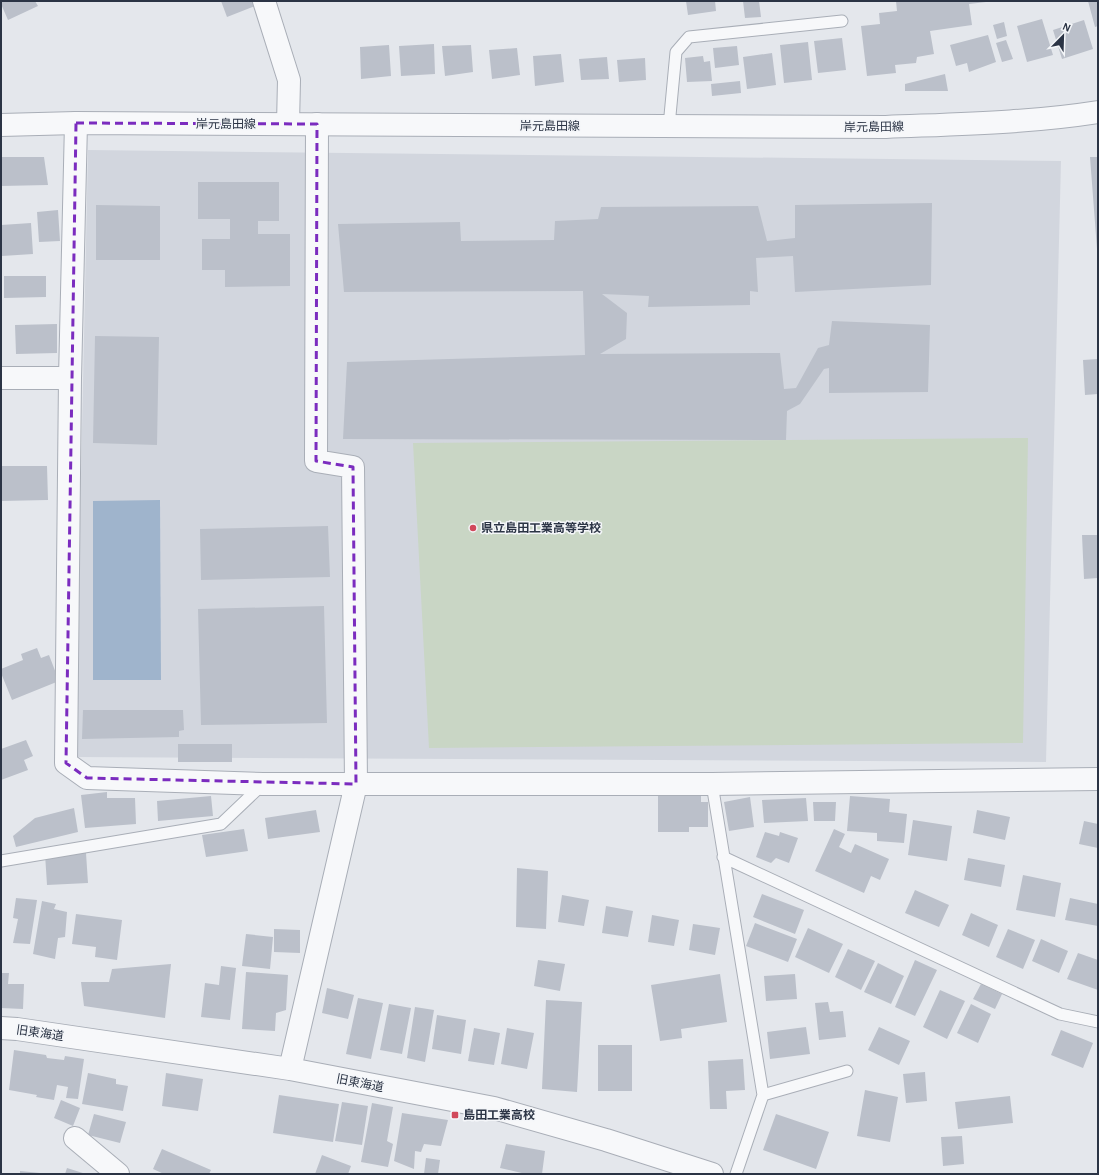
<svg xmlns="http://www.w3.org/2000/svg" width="1099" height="1175" font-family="'Alegreya Sans','Noto Sans JP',sans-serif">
<rect width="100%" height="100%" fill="#e4e7ec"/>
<path fill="#d2d6de" d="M88 150 1061 161 1046 762 75 757Z"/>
<path fill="#c9d6c5" d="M1028 438 1023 743 429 748 413 443Z"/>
<path fill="#9fb4cc" d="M160 500 161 680H93V501Z"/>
<path fill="#bbc0ca" d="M1 1H35L38 6 8 20 1 4Z
M221 1H253L255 6 227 17Z
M686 1H715L716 11 688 15Z
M743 1H759L761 17 745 18Z
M896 1H986V2L969 4 972 25 930 31 934 54 917 57 916 63 895 65 896 73 867 76 861 26 880 24 879 13 897 11Z
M1088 1H1098V26L1095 27Z
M1042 19 1053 55 1027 62 1017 26Z
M1084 20 1093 49 1062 59 1053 30Z
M1004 22 1007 36 997 39 993 25Z
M988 35 996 62 969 72 967 63 956 66 950 45Z
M842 38 846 70 818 73 814 41Z
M1006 40 1013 59 1002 62 996 43Z
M808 42 812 80 784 83 780 45Z
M434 44 435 74 401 76 399 46Z
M389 45 391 76 361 79 360 47Z
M471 45 473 72 445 76 442 46Z
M737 46 739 65 715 68 713 48Z
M517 48 520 75 492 79 489 50Z
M772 53 776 85 747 89 743 57Z
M561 54 564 82 535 86 533 56Z
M703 56 704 62 710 61 712 81 687 82 685 58Z
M607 57 609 79 581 80 579 59Z
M645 58 646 80 619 82 617 60Z
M945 74 948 91H905V84Z
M740 81 741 93 712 96 711 84Z
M1 157H44L48 185 1 186Z
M1090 157H1098V249H1097Z
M198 182H279V221H258V234H290V286L225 287V270H202V239H230V219H198Z
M932 203 931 285 795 292 793 256 756 258 758 292 750 291V305L648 307 649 296 602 294 627 313 626 339 600 354 780 353 784 389 796 388 818 348 829 345 832 321 930 325 928 392 829 393V368L824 369 800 404 787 411 786 440 343 439 347 362 585 355 583 291 344 292 338 224 460 222 461 241 554 240 555 221 598 219 601 207 758 206 767 241 795 238V205Z
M96 205 160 206V260H96Z
M58 210 60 241 39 242 37 212Z
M31 223 33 254 2 256 1 225Z
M4 276H46V297L4 298Z
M57 324V353L16 354 15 325Z
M95 336 159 337 157 445 93 443Z
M1098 359V394L1085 395 1083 360Z
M1 466H47L48 500 1 501Z
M328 526 330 577 201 580 200 529Z
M1082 535H1098V578L1084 579Z
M324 606 327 723 201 725 198 609Z
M37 648 41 658 49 655 59 681 12 700 1 673V669L23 660 21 654Z
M83 710H183L184 730 179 731V737L82 739Z
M26 740 33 756 24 760 28 770 1 780V749Z
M178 744H232V762H178Z
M107 792V798H135L136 824 85 828 81 795Z
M658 795H701V802H708V827H689V832H658Z
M211 796 213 816 158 821 157 801Z
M850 796 890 799 889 812 907 814 904 843 877 841V833L847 831Z
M750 797 754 827 729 831 724 802Z
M806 798 808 821 764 823 762 800Z
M813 802H836L835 821H814Z
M74 808 78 832 16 847 13 836 35 818Z
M316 810 320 832 268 839 265 818Z
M977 810 1010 817 1005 840 973 833Z
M913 820 952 826 947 861 908 855Z
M1084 821 1098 824V848L1079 844Z
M244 829 248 851 206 857 202 835Z
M834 829 845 834 839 847 851 853 855 844 889 859 880 880 871 876 864 893 815 871Z
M765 832 779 836 780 832 798 838 789 863 776 858 771 863 756 857Z
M86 853 88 883 47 885 45 854Z
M968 858 1005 865 1001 887 964 880Z
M517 868 548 871 546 929 516 927Z
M1023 875 1061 883 1055 917 1016 910Z
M915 890 949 905 939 927 905 913Z
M762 894 804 910 795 934 753 917Z
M562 895 589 900 584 926 558 922Z
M16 898 37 900 30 944 13 943 18 919 13 918Z
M1070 898 1098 904V926L1065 920Z
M42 901 56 904 54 909 67 912 65 937 58 938 55 959 33 954Z
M606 906 633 911 628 937 602 933Z
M971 913 998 925 989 947 962 935Z
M76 914 122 920 117 960 95 957 96 947 72 944Z
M652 915 679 920 674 946 648 942Z
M755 923 797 939 788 962 746 946Z
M693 924 720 928 715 955 689 950Z
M808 928 843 944 829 973 795 957Z
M274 929 300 930V953L274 952Z
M1008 929 1035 940 1023 969 996 957Z
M246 934 273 937 270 969 242 966Z
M1041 939 1068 951 1059 973 1032 961Z
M848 949 875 961 861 990 835 977Z
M1078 953 1098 960V990L1067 979Z
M538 960 565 964 560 991 534 986Z
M915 960 937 970 915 1016 895 1007Z
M878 963 904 976 891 1004 864 992Z
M171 964 165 1018 84 1006 81 982H109L112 969Z
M221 966 236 968 230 1020 201 1017 205 983 219 985Z
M246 972 288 975 286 1010 276 1013 275 1031 242 1029Z
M1 973H9L8 984H24L23 1009 1 1008Z
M720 974 727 1022 681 1029 682 1038 660 1041 651 985Z
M795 974 797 999 766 1001 764 976Z
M981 984 1002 994 995 1009 973 999Z
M327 988 354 995 348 1019 322 1013Z
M940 990 965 1001 947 1039 923 1027Z
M358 998 383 1003 371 1059 346 1054Z
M546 1000 582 1002 577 1092 542 1089Z
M828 1002 830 1012 843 1011 846 1037 819 1040 815 1003Z
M389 1004 411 1008 402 1054 380 1050Z
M971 1004 991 1014 978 1043 957 1033Z
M415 1007 434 1010 425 1062 407 1058Z
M437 1015 466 1020 461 1054 432 1049Z
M806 1027 810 1054 770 1059 767 1032Z
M879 1027 910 1041 899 1065 868 1050Z
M474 1028 500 1033 494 1065 468 1061Z
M507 1028 534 1033 527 1069 501 1064Z
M1061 1030 1093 1043 1083 1068 1051 1055Z
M598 1045H632V1091H598Z
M14 1050 46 1055 47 1058 64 1060 65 1056 84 1059 78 1099 66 1098 68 1087 57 1085 54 1100 36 1097 37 1095 9 1090Z
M743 1059 745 1090 726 1091 727 1109H710L708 1061Z
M925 1072 927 1101 906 1103 903 1074Z
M88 1073 116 1079V1084L128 1086 123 1111 82 1104Z
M166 1073 203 1079 198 1111 162 1106Z
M865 1090 898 1097 890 1142 857 1136Z
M279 1095 339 1104 333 1142 273 1133Z
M1010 1096 1013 1123 958 1129 955 1102Z
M61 1100 80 1108 73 1126 54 1118Z
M342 1102 368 1106 362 1145 335 1141Z
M372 1103 393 1107 387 1141 393 1144 388 1167 361 1162Z
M402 1113 448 1120 441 1146 424 1144 421 1152 415 1151 414 1169 394 1161Z
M94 1114 126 1122 120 1143 88 1135Z
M776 1114 829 1132 816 1169 763 1150Z
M962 1136 964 1164 943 1166 941 1137Z
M506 1144 545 1151 542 1174H526L500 1168Z
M162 1149 211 1170 209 1174H164L153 1169Z
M322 1155 351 1166 348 1174H315Z
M426 1158 440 1160 438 1174H424Z
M67 1168 86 1174H65Z
M20 1171 40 1173V1174H20Z"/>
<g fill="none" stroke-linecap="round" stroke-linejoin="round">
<g stroke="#a9aeb7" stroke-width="13">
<path id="service" d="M669 126 676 52 689 37 842 21
M712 784 763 1095 736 1174
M723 857 1060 1014 1098 1022
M1 861 221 824 262 785
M763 1095 847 1071"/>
</g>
<g stroke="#a9aeb7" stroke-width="24">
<path id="minor" d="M264 1 289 80 288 124
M1 378H70L76 123
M70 378 66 763 87 778 263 784H712L1098 779
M1 1028 17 1029 290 1069 494 1108 606 1140 712 1174
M290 1069 356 784 353 467 316 461 317 124
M75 1138 118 1174"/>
</g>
<g stroke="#a9aeb7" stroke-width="24">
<path id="tertiary" d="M1 125 76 123 886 127C957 124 1028 123 1098 112"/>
</g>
<use href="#service" stroke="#f7f8fa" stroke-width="11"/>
<use href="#minor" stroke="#f7f8fa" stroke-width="22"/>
<use href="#tertiary" stroke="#f7f8fa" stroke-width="22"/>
</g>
<path fill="none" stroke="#7b2cbf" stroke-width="3" stroke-dasharray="8 5" stroke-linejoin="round" d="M76 123 317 124 316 461 353 467 356 784 87 778 66 763Z"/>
<g fill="#d1495b" stroke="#f4f6f9" stroke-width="1.5">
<circle cx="473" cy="528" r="4"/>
<rect x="451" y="1111" width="8" height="8" rx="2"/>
</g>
<g text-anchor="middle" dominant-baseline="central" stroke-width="3" stroke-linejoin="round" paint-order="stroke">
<g font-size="12" fill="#2b3445" stroke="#f4f6f9">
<text x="226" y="124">岸元島田線</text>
<text x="550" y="126">岸元島田線</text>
<text transform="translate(874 127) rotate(-1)">岸元島田線</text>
<text transform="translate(40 1033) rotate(8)">旧東海道</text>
<text transform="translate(360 1083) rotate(11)">旧東海道</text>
</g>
<g font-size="12" font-weight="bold" fill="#2b3445" stroke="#f4f6f9" text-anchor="start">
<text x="481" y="528">県立島田工業高等学校</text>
<text x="463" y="1115">島田工業高校</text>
</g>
</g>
<rect width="1099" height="1175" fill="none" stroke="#2b3445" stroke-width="4"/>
<g transform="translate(1063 36) rotate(23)" stroke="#f4f6f9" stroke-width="3" paint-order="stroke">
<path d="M0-3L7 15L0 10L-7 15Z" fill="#2b3445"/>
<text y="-6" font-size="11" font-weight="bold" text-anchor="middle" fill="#2b3445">N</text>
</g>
</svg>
